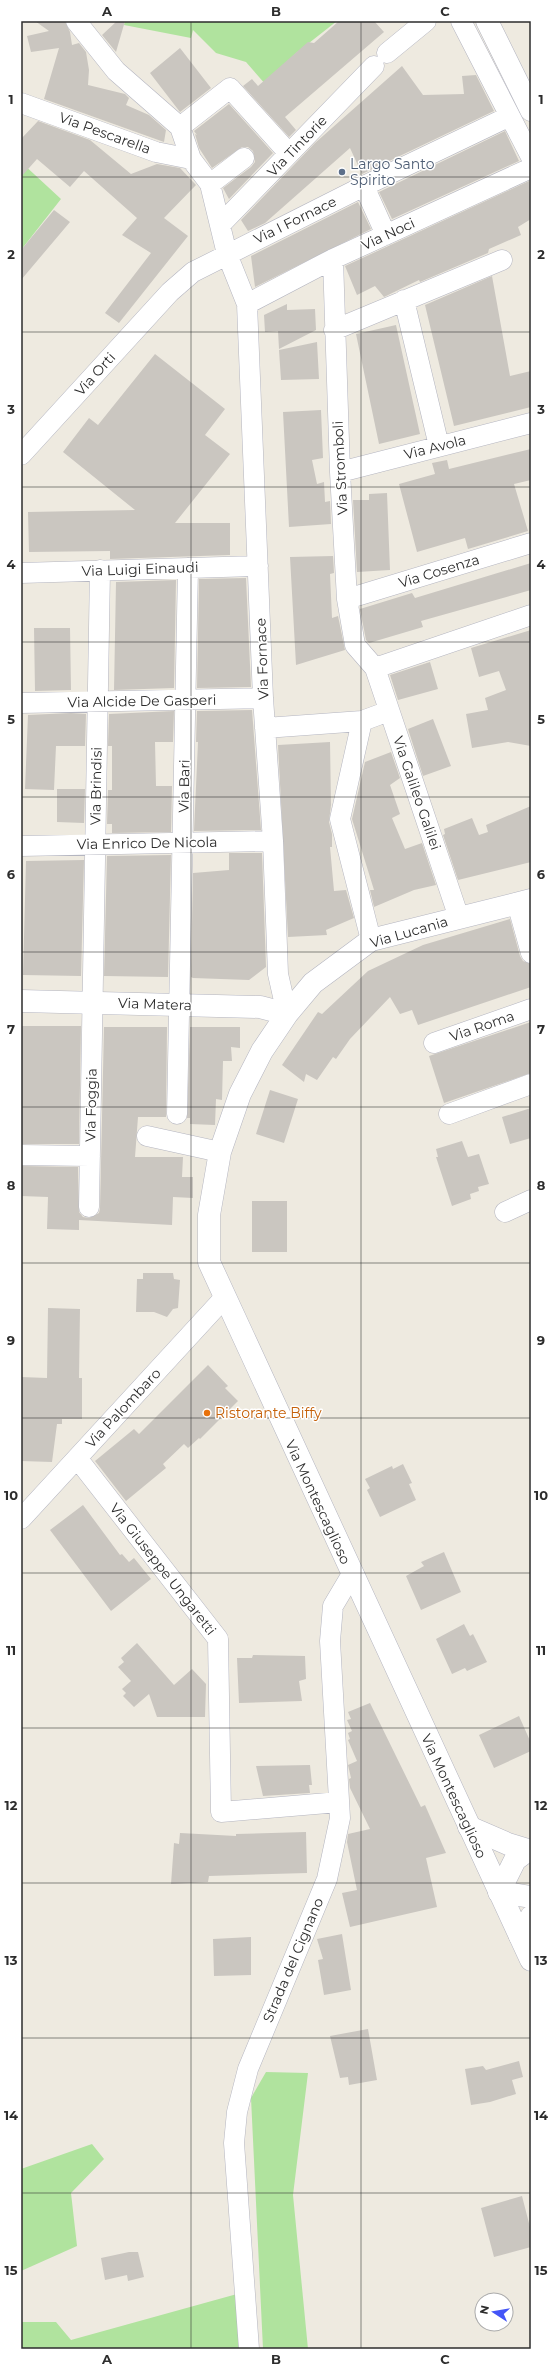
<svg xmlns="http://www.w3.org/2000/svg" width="552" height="2370" font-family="Montserrat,sans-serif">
<rect width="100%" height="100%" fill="#eeeae0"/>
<path fill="#b0e39e" d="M125 21H337L295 54 266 85 246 62 216 53 193 30 191 38 124 25Z
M21 162 61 199 21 250Z
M266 2072 308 2073 293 2195 308 2349H263L251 2098Z
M92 2144 104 2159 71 2193 77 2246 21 2271V2169Z
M237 2294 242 2349H21V2322H56L71 2340Z"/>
<path fill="#cac6c0" d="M35 21H65L70 32 72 45 79 43 86 52 89 70 88 85 125 94 129 98 126 105 149 115 166 130 164 142 44 99 59 48 31 52 27 36 49 31Z
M117 21H125L116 52 102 35Z
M339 21H374L384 32 285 117 296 130 289 137 243 86 252 79 258 86 308 42 314 43Z
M180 48 211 88 180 112 150 73Z
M402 66 423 95 464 94 462 76 476 75 494 111 362 174 350 148 265 223 248 231 241 220 315 143Z
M229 104 273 153 229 199 223 188 251 167 255 162 253 151 248 147H242L212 168 199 148 195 134 197 135 194 131Z
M38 121 90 140 131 174 157 164 180 168 196 185 164 218 188 236 119 323 105 313 151 253 122 235 137 218 84 171 70 187 37 159 21 177V139Z
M505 131 519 161 392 219 379 192Z
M529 181 531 219 518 227 521 235 489 249 488 253 420 282 419 280 384 297 375 286 357 295 345 266Z
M358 202 371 229 255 287 251 256Z
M54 210 70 222 21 280V250Z
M492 276 510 376 531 371V407L454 426 425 305Z
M287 304V310L315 309 316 330 279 349 278 331 265 332 264 315Z
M396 325 420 434 379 444 356 334Z
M317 342 319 379 281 380 279 350Z
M155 354 225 409 205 435 230 454 175 523H230V555L110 559V551L29 552 28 512 135 510 63 452 89 418 98 425Z
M321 410 323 458 312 460 317 484 324 482 325 502 330 501 331 524 289 527 283 412Z
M531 449V480L514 484 528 531 468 549 465 538 417 552 399 484 435 474 432 463 447 460 449 469Z
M387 493 390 570 357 572 353 500H369V494Z
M333 556 334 573 330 574 332 618 338 616 345 650 296 665 290 557Z
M531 563V590L421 621 423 627 369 643 366 640 360 609 412 593 415 598Z
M246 578 251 687 197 688 199 579Z
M176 580 174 688 114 690 116 582Z
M34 628H70L71 690 35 691Z
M531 630V746L508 742 472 748 466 714 488 710 485 698 506 690 499 671 479 677 471 648Z
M430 662 438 689 398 700 390 675Z
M252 710 261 830 194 831 198 742H196L197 711Z
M174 711 173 742H155L156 786H172L171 832 112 833V824H107L108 790H112V746H108L109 714Z
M71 713 86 714 85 746H56L54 790 25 789 28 715Z
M433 719 451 766 423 776 408 729Z
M330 742 331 805 329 822 332 834V847H330L334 891 346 890 354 918 326 930 327 935 288 937 278 745Z
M391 752 400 778 390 785 400 814 392 818 405 849 422 843 436 885 414 890 374 907 370 890H374L352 819 365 762Z
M57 789H85L84 823 57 822Z
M531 806V862L458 880 443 835 445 834 444 829 472 818 479 835 488 832 486 825Z
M229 853H262L266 967 249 980 193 978 191 977 193 873 229 870Z
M171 855 168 977 104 976 107 856Z
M84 860 81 976 23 975 26 861Z
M510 919 520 956 523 961 531 964V987L418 1025 412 1010 400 1014 390 997 350 1039 336 1059 333 1057 317 1080 306 1074 304 1082 282 1065 318 1012 322 1014 368 971 423 945Z
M531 1022V1073L444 1103 429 1056Z
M22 1026H81L79 1144H21Z
M104 1027H167L166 1117H138L135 1157H183L182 1177H193V1198L173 1197 172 1225 79 1220V1230L47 1229 48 1197 21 1196V1166L78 1167 79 1212 83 1217 89 1218 99 1213 100 1208Z
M190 1027H240V1048L231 1047 232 1061H223L222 1100 216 1099 215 1125 190 1124V1118H187Z
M270 1090 298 1099 284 1143 256 1134Z
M531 1108V1138L510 1144 502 1117Z
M462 1141 468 1157 479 1154 489 1184 478 1187 479 1191 470 1194 471 1199 452 1206 436 1157H438L436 1149Z
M252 1201H287V1252H252Z
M143 1273H173L174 1279 180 1280 178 1308 173 1309 167 1317 154 1312H136L137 1279H143Z
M48 1308 80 1309 79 1378H82V1419H62V1424H57L52 1462 21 1461V1377L47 1378Z
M208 1365 228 1386 225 1388 238 1401 200 1439 199 1438 188 1448 184 1444 163 1464 166 1468 126 1501 95 1461 134 1429 139 1434Z
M403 1464 412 1483 409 1484 416 1500 380 1517 367 1490 370 1488 365 1479 392 1466 393 1469Z
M83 1505 120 1555 122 1554 129 1562 134 1558 151 1579 111 1611 50 1530Z
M444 1552 461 1592 421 1610 406 1576 424 1566 421 1562Z
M464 1624 470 1636 473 1634 487 1662 467 1671 465 1668 452 1674 436 1639Z
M137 1643 174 1685 192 1669 206 1684 205 1717H157L149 1694 134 1707 123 1696 126 1693 122 1689 131 1681 118 1667 124 1662 121 1658Z
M253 1655 305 1656 306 1679 299 1681 302 1701 239 1703 237 1658H252Z
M370 1703 421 1807 425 1805 446 1853 426 1858 437 1907 350 1927 342 1893 357 1890 347 1842 348 1834 370 1829 350 1788 349 1779 351 1778 348 1765 357 1761 348 1740 350 1739 348 1733 352 1731 347 1720 351 1719 348 1712Z
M519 1716 531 1743V1751L494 1768 479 1735Z
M310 1765 312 1785H309L310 1793 263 1796 256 1766Z
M306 1832 307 1873 209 1876 208 1882 171 1884 174 1843 179 1844 180 1833 236 1836V1834Z
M342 1934 351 1990 324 1995 318 1960 323 1959 317 1939Z
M251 1937V1975L214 1976 213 1939Z
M368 2029 377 2080 349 2085 348 2077 340 2078 330 2036Z
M519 2061 523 2077 512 2080 516 2094 490 2102 471 2105 465 2069 483 2066 486 2070Z
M522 2196 531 2231V2247L494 2257 481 2208Z
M129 2252H138L144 2277 128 2281 127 2275 105 2280 101 2258Z"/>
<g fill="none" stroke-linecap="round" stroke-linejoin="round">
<g stroke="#b4b5c0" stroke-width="21">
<path id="minor" d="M76 21 116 71 180 127 191 159 210 184 227 254 247 304 263 698 273 841 278 974 287 1014
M461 21 531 157
M387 53 426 21
M21 103 156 152 191 159
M180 127 230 88 285 149
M210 184 244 158
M364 186 510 116
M220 225 374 66
M333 259 340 472 347 599 355 645 375 668 459 918
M404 300 439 446
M247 304 333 259 531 168
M334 330 502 260
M21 455 170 292 193 272 364 186 386 235
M340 472 531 423
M21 573 258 566
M347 599 531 543
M375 668 531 615
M21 703 263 698
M362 721 340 819 371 940
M265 728 362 721 389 711
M21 846 273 841
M517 903 531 953
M434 1043 531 1009
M177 1114 188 568
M449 1114 531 1084
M147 1136 220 1152
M21 1155 90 1156
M89 1207 100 570
M505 1212 531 1200
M77 1458 218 1639 221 1812 339 1802
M21 1519 225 1297
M249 2349 234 2143 237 2112 248 2069 327 1879 340 1818 330 1641 333 1606 352 1574"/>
</g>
<g stroke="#b4b5c0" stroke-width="23">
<path id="tertiary" d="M487 21 531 110
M531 900 371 940 313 983 287 1014 262 1051 240 1094 220 1152 209 1215V1262L531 1960
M21 1001 260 1007 287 1014"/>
</g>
<g stroke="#b4b5c0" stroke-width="23">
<path id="secondary" d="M469 1827 508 1844 531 1851
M527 1851 515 1860 499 1892 531 1897
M520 1936 531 1917"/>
</g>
<use href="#minor" stroke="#fff" stroke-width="20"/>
<use href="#tertiary" stroke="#fff" stroke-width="22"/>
<use href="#secondary" stroke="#fff" stroke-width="22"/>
</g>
<path fill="none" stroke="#2d2d2d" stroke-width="1" stroke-opacity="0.55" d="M191 21V2349M361 21V2349M21 177H531M21 332H531M21 487H531M21 642H531M21 797H531M21 952H531M21 1107H531M21 1263H531M21 1418H531M21 1573H531M21 1728H531M21 1883H531M21 2038H531M21 2193H531"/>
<circle fill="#5c6f8a" stroke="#fff" stroke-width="1.5" cx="342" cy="172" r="4"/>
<circle fill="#e8710a" stroke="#fff" stroke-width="1.5" cx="207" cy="1413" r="4"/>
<g text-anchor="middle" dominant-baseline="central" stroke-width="3" stroke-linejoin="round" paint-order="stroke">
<g font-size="14" fill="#2d2d2d" stroke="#fff">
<text transform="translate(105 133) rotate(20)">Via Pescarella</text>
<text transform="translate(297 146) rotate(-46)">Via Tintorie</text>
<text transform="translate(295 220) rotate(-26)">Via I Fornace</text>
<text transform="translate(388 234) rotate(-25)">Via Noci</text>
<text transform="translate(95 374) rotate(-48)">Via Orti</text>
<text transform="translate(435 447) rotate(-14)">Via Avola</text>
<text transform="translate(340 468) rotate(-93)">Via Stromboli</text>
<text transform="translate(140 569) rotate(-2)">Via Luigi Einaudi</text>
<text transform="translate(439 571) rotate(-17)">Via Cosenza</text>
<text transform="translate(262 659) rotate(-92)">Via Fornace</text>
<text transform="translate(142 701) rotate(-1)">Via Alcide De Gasperi</text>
<text transform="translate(96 786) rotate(-89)">Via Brindisi</text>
<text transform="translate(184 786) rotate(-89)">Via Bari</text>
<text transform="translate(417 793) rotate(71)">Via Galileo Galilei</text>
<text transform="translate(147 843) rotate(-1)">Via Enrico De Nicola</text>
<text transform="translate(409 932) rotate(-16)">Via Lucania</text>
<text transform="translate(155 1004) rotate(2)">Via Matera</text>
<text transform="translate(482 1026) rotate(-19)">Via Roma</text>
<text transform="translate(91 1105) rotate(-89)">Via Foggia</text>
<text transform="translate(123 1408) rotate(-47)">Via Palombaro</text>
<text transform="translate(318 1502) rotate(65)">Via Montescaglioso</text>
<text transform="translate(163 1569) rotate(52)">Via Giuseppe Ungaretti</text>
<text transform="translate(454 1796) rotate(65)">Via Montescaglioso</text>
<text transform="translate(293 1960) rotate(-67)">Strada del Cignano</text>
</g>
<g font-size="14" fill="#4e5e75" stroke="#fff" text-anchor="start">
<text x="350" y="164">Largo Santo<tspan x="350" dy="16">Spirito</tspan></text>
</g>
<g font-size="14" fill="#c56008" stroke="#fff" text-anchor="start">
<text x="215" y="1413">Ristorante Biffy</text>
</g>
</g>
<rect width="552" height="2370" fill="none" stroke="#ffffff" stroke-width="44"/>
<g transform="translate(494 2312) rotate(282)"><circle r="19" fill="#ffffff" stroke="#ababab"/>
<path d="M0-3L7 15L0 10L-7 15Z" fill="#4455f7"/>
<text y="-6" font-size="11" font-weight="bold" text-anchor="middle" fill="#2d2d2d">N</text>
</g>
<rect x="22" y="22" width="508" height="2326" fill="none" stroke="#2d2d2d" stroke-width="1.5"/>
<g font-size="13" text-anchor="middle" font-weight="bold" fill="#2d2d2d">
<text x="107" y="16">A</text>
<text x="276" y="16">B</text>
<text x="445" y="16">C</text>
<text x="11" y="104">1</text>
<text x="541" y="104">1</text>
<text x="11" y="259">2</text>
<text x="541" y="259">2</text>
<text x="11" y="414">3</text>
<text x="541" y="414">3</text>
<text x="11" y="569">4</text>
<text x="541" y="569">4</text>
<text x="11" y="724">5</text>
<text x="541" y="724">5</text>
<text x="11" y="879">6</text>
<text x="541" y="879">6</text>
<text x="11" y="1034">7</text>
<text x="541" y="1034">7</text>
<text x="11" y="1190">8</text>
<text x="541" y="1190">8</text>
<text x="11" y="1345">9</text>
<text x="541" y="1345">9</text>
<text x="11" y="1500">10</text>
<text x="541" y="1500">10</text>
<text x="11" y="1655">11</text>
<text x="541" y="1655">11</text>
<text x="11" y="1810">12</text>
<text x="541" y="1810">12</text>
<text x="11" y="1965">13</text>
<text x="541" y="1965">13</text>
<text x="11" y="2120">14</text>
<text x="541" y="2120">14</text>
<text x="11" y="2275">15</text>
<text x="541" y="2275">15</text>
<text x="107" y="2364">A</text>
<text x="276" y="2364">B</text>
<text x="445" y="2364">C</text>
</g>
</svg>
